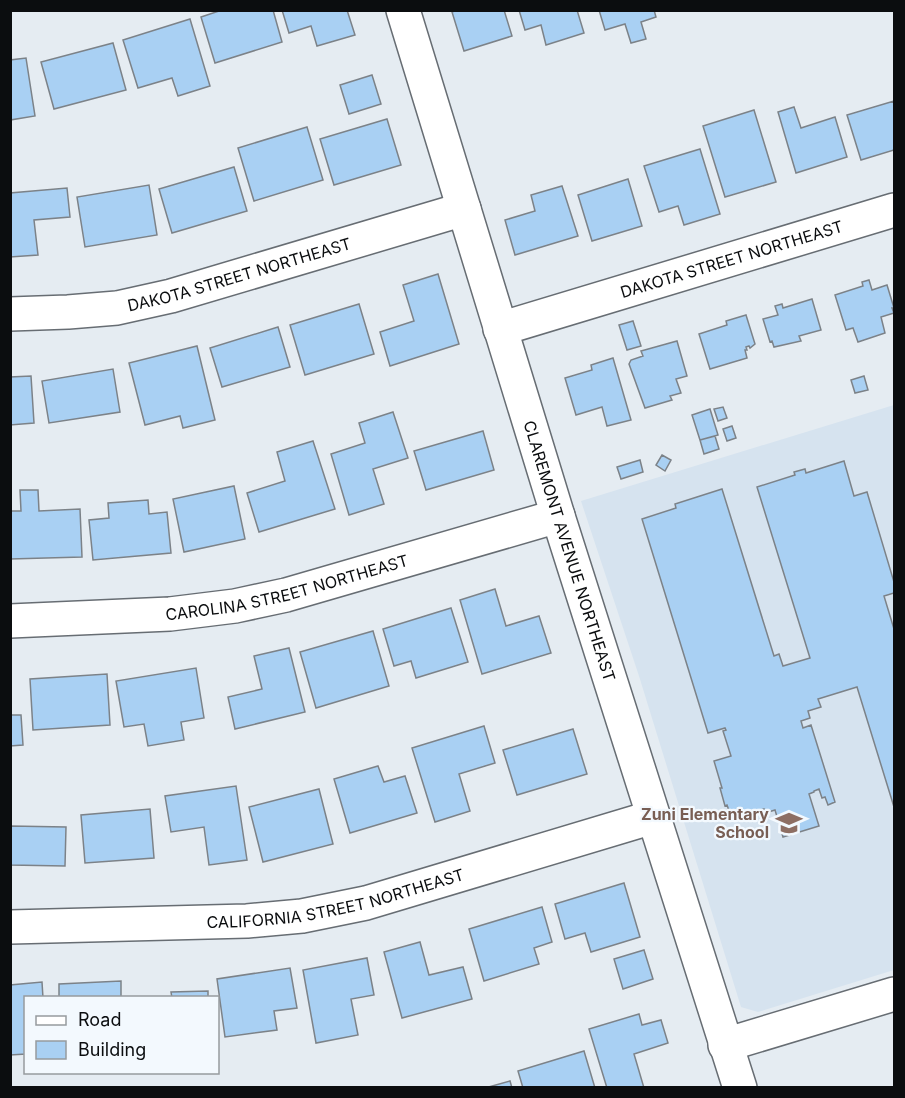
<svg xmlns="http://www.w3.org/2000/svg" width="905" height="1098" font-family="Inter,sans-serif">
<rect width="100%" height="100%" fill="#e5ecf2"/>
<path fill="#d6e3ef" d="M894 405V970L758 1012 741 1007 639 676 581 501Z"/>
<path fill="#a9d0f3" stroke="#7c8288" stroke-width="1.5" d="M222 10H273L282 42 215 63 201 17Z
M282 10H347L355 35 317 46 311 26 289 33Z
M457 10H504L512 36 464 51 452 12Z
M519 10H577L584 33 546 45 541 25 525 30Z
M599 10H654L656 17 641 22 646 39 631 43 625 24 605 30Z
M190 19 210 86 178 96 172 78 138 88 123 40Z
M113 43 126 90 54 109 41 62Z
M26 58 35 116 10 120V60Z
M372 75 381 104 349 114 340 85Z
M894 101V150L861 160 847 115Z
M794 107 801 128 835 117 847 157 796 173 778 112Z
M754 110 776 182 725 197 703 126Z
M387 119 401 165 334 185 320 139Z
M307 127 323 180 254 201 238 148Z
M700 149 720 214 684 225 678 206 659 212 644 166Z
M234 167 247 211 172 233 159 189Z
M628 179 642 226 592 241 578 195Z
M149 185 157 235 85 247 77 197Z
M562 186 578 236 515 255 505 220 535 211 531 195Z
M67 188 70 217 34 220 38 255 10 257V193Z
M438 274 459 344 390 366 380 332 414 321 403 285Z
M869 280 872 290 887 285 894 308H892L894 313 881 317 885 333 858 342 853 328 846 330 835 295 863 286 862 282Z
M812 299 821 330 799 336 801 341 774 347 772 341 770 342 763 319 778 315 775 306 782 304 783 308Z
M359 304 374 354 305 375 290 325Z
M746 315 755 344 750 348 749 346 746 347 747 350H745L747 358 710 369 699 334 727 325 726 321Z
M633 321 641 346 627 350 619 325Z
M278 327 290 367 222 387 210 348Z
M677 341 687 376 676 379 681 393 670 396 672 400 645 408 629 364 631 360 643 356 641 351Z
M197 346 215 420 183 428 180 416 145 425 129 363Z
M613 358 631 420 607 426 602 407 576 415 565 378 592 370 591 365Z
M113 369 120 412 49 423 42 381Z
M31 376 34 423 10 425V377Z
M864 376 868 390 855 393 851 380Z
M723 407 727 418 718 421 714 409Z
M710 409 718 435 700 440 692 415Z
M393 412 408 458 373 469 384 504 349 515 331 454 365 443 359 423Z
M732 426 736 438 727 441 723 429Z
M483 431 494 470 426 490 414 451Z
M715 436 719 449 704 454 700 440Z
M313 441 335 509 259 532 247 493 285 481 277 452Z
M662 455 671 460 665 471 656 465Z
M640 460 643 472 621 479 617 467Z
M844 461 854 496 867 492 894 582V593L884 596 894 629V807L857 687 818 699 821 707 808 711 810 718 801 721 803 728 811 725 835 802 828 805 825 797 822 798 819 789 814 791V792L809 794 819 826 783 837 775 810 765 813 764 809 738 816V814L731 816 727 805 725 806 720 788H722L714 761 731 756 723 731 726 730 725 728 708 733 642 519 676 508 675 504 722 489 774 656 779 654 783 666 810 658 757 487 795 475 794 472 805 469 806 473Z
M234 486 245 539 184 552 173 499Z
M20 490H38L39 511 80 509 82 557 10 559V511H21Z
M148 500 149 514 167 512 171 553 93 560 89 520 109 518 108 503Z
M495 589 506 626 539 616 551 653 482 674 460 600Z
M451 608 468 662 416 678 411 661 394 666 383 629Z
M373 631 389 686 316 708 300 652Z
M289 648 305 712 235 729 228 697 262 689 254 656Z
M196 668 204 718 181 722 184 740 148 746 144 724 124 727 116 681Z
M107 674 110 725 33 730 30 679Z
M10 715H21L23 745 10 746Z
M484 726 495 763 459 774 470 811 435 822 412 748Z
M573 729 587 774 517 795 503 750Z
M378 766 384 782 405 776 417 813 350 833 334 779Z
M236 786 247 860 209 865 204 827 171 832 165 796Z
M319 789 333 844 263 862 249 807Z
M150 809 154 858 85 863 81 815Z
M10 826 66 827 65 866 10 865Z
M624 883 640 937 591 952 585 933 565 939 555 904Z
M542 907 552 942 534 948 539 964 484 981 469 929Z
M420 942 429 975 463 967 472 999 402 1018 384 952Z
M644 950 653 979 623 989 614 959Z
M367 958 374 995 351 999 358 1035 316 1043 303 970Z
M290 968 297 1008 274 1011 277 1030 225 1037 217 979Z
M121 981V998H59V984Z
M42 982 43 998H26V1054L10 1055V985Z
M208 991V998H172L171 992Z
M639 1014 642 1025 661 1020 668 1043 634 1054 644 1088H607L589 1029Z
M584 1051 595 1088H523L518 1071Z
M510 1081 512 1088H485Z"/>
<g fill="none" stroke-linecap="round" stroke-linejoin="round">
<g stroke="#676d73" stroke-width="36">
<g id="minor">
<path id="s1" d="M403 10 558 516 740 1088"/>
<path id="s2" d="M10 314 68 312 117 308 171 296 464 209"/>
<path id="s3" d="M500 329 894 210"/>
<path id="s4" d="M10 621 170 614 235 606 286 595 558 516"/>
<path id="s5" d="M10 927 247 921 302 916 366 903 653 817"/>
<path d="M725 1045 894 994"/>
</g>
</g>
<use href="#minor" stroke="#fff" stroke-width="33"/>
</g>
<defs>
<g id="school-bare" transform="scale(2.07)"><path d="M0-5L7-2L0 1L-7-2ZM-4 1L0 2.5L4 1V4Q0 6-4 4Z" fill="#8d6e63" stroke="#f3f9fe" stroke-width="2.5" paint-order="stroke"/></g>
</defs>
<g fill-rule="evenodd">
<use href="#school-bare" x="789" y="823"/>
</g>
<g text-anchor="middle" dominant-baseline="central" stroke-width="4.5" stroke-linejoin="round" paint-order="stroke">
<g font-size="16" fill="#0b0d0f" stroke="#f3f9fe">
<text stroke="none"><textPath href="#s3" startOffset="242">DAKOTA STREET NORTHEAST</textPath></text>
<text stroke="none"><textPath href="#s2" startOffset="234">DAKOTA STREET NORTHEAST</textPath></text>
<text stroke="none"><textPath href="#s1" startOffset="566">CLAREMONT AVENUE NORTHEAST</textPath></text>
<text stroke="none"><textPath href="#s4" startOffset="280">CAROLINA STREET NORTHEAST</textPath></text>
<text stroke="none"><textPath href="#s5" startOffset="328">CALIFORNIA STREET NORTHEAST</textPath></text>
</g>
<g font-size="16" font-weight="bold" fill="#785e54" stroke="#f3f9fe" text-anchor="end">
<text x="769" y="814">Zuni Elementary<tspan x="769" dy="18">School</tspan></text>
</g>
</g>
<rect width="905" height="1098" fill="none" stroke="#0b0d0f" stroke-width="24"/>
<rect x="24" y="996" width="195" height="78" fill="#f3f9fe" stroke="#969b9e" stroke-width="1.5"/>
<rect x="36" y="1016" width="30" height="9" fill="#ffffff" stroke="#969b9e" stroke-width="1.5"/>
<text x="78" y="1026" font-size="18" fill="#0b0d0f">Road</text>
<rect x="36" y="1041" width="30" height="18" fill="#a9d0f3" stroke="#969b9e" stroke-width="1.5"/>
<text x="78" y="1056" font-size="18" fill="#0b0d0f">Building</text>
</svg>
